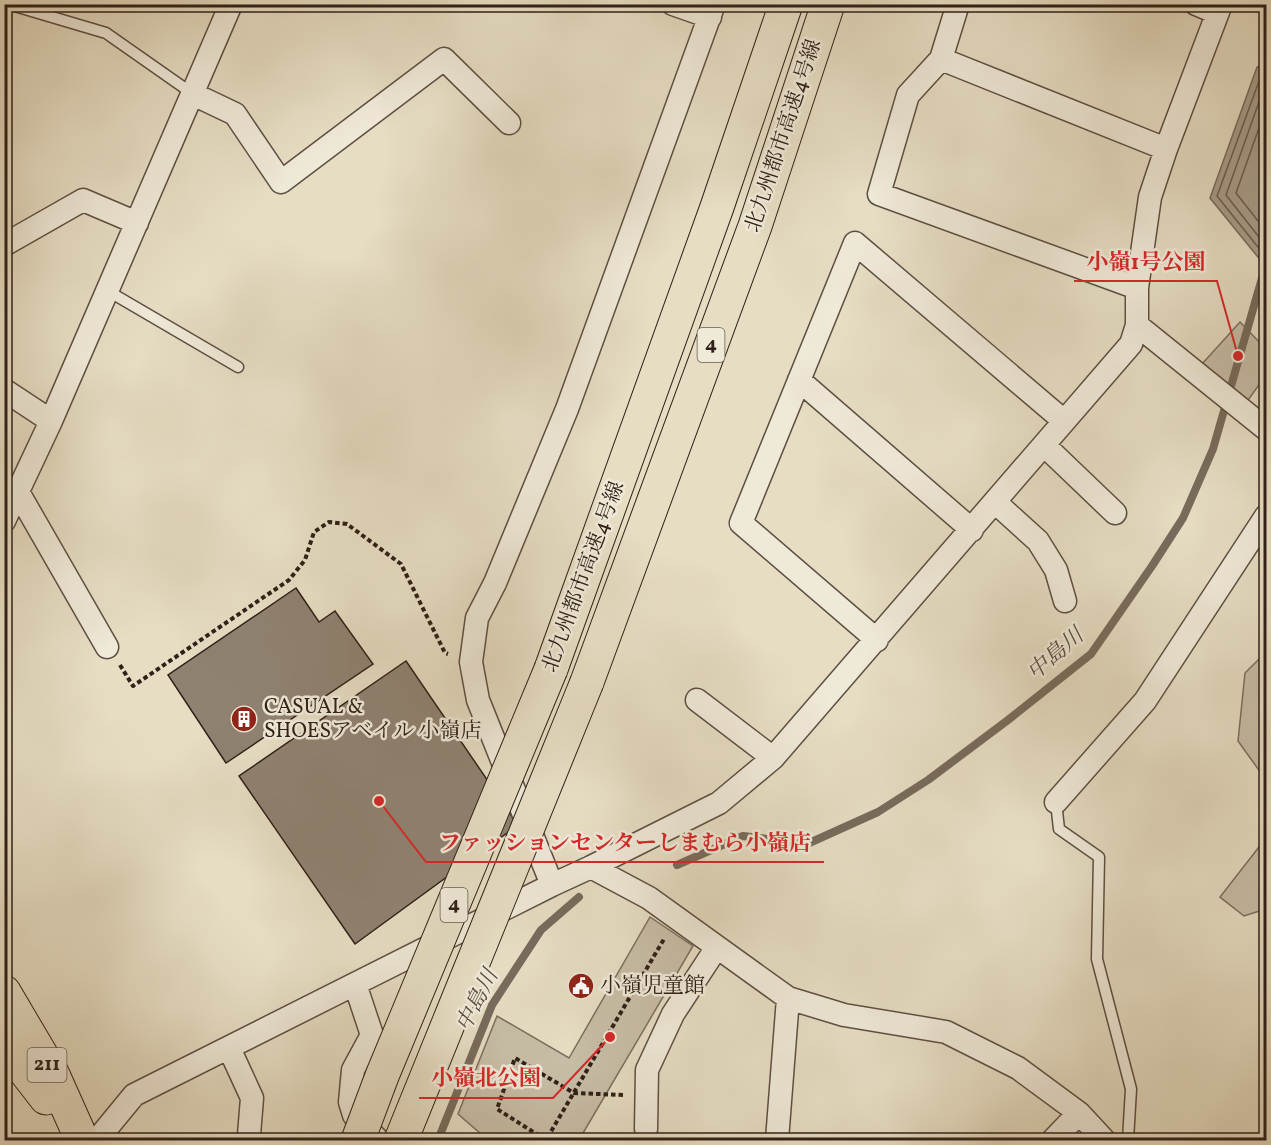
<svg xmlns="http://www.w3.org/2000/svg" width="1271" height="1145" font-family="Vollkorn,'Noto Serif JP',serif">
<rect width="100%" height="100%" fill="#e6ddc3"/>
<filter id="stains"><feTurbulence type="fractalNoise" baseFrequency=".00333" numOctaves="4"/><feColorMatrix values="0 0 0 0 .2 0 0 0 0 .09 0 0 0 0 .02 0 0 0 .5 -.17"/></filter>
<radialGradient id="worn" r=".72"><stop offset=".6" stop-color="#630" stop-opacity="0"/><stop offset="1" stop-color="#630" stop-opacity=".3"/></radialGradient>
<path fill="#c7bda6" stroke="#7c6e5f" stroke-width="1.5" d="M1240 322 1266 349V375L1246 403 1202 364Z
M1266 652V780L1238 741 1245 673Z
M1266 838V909L1244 916 1220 897Z
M650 917 693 946 579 1140H488L458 1114 497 1016 569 1058Z"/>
<path fill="#a89d89" stroke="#786b5c" stroke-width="1.5" d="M1266 64V267L1210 198 1257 67Z"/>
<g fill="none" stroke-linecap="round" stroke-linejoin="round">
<path stroke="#6c5e50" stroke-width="1.5" d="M1266 70 1262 73 1217 196 1266 257
M1266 82 1226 195 1266 246
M1266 108 1236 193 1266 231"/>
<path stroke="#786b5c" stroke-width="8" d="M677 865 743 836 807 844 878 812 928 780 1008 720 1091 654 1152 566 1183 518 1213 449 1262 278 1266 269
M438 1140 492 1005 541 930 579 897"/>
</g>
<path fill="#8f8271" stroke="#302018" stroke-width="1.5" d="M296 588 319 622 335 611 373 664 226 763 168 675Z
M406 661 518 825 355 944 239 776Z"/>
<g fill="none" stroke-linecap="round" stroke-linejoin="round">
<g stroke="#5e4f43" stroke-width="13">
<path id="lane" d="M8 4 106 33 193 94
M108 291 238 367
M1056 802 1059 829 1099 857 1097 959 1131 1089 1128 1140"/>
</g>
<g stroke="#5e4f43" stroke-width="25">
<path id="street" d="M673 4 710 17
M958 4 941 59 908 95 879 194 1137 288
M1196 4 1217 13
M941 59 1166 149
M193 94 235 114 281 182 444 59 509 123
M4 245 83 200 137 223
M1137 325 1266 429
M799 380 972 530
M4 390 51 421
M1044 445 1115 513
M18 492 107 647
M995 502 1038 541 1056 570 1065 601
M4 521 51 421 231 4
M877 640 741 523 855 243 1064 421
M697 700 773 758
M1056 802 1145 701 1266 516
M591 867 649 898 788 998 844 1015 946 1032 1018 1068 1079 1113 1104 1140
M552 885 478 700 471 662 477 618 495 583 567 409 714 4
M355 984 372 1035 353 1070 350 1102 354 1115 378 1140
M229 1048 252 1098 249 1135 250 1140
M646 1129 647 1070 673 1014 717 947
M97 1140 134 1095 552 885 591 867 719 803 773 758 1131 344 1137 325V288L1150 197 1166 149 1221 4
M777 1140 788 998
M1053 1140 1079 1113"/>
</g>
<g stroke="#302018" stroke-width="35">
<path id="highway" d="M551 669 717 207 786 4
M587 682 755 226 828 4
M4 992 53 1075 82 1140
M4 1044 46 1098"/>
</g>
<path stroke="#302018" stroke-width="4" stroke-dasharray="4.5 3" stroke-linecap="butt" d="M120 665 133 686 289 580 305 560 314 532 329 522 347 524 401 564 445 653 448 654
M623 1095 574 1093 515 1058 497 1109 546 1140 664 939"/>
<use href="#lane" stroke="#efe9d8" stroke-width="10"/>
<use href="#street" stroke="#efe9d8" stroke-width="22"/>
<use href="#highway" stroke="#e6ddc3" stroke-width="33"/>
<g stroke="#302018" stroke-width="35" stroke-linecap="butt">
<path id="highway-bridge" d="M358 1140 382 1076 551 669
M401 1140 587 682"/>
</g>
<use href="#highway-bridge" stroke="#e6ddc3" stroke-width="33"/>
</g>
<defs>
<g id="building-disc" transform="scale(1.35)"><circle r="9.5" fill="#8f2418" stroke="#efe9d8"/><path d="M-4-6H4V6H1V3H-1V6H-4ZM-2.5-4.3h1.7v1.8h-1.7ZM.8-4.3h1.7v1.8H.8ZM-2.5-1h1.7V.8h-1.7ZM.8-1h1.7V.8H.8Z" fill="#fff"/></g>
<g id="civic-disc" transform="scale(1.35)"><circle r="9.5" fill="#8f2418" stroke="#efe9d8"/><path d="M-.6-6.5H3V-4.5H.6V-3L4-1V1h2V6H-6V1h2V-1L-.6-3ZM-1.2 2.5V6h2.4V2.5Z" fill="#fff"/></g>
</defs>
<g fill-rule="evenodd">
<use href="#building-disc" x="244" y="719"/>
<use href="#civic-disc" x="581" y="986"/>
</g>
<g text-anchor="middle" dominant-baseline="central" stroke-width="5" stroke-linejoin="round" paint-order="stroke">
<g fill="#efe9d8" stroke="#695c52" stroke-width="1.5">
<rect x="697.5" y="328" width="27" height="34" rx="4.5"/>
<rect x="440.5" y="888" width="27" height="34" rx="4.5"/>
<rect x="27.5" y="1048" width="39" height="34" rx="4.5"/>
</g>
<g font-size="20" font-weight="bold" fill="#302018">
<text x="711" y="345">4</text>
<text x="454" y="905">4</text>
<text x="47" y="1065">211</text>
</g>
<g font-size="21" fill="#302018" stroke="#efe9d8">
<text transform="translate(784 136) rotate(-72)">北九州都市高速4号線</text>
<text transform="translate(584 577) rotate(-70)">北九州都市高速4号線</text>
</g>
<g font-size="21" fill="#302018" stroke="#efe9d8" text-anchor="start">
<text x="264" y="707">CASUAL &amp;<tspan x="264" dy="24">SHOESアベイル 小嶺店</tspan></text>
<text x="600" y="986">小嶺児童館</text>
</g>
<g font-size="22" font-style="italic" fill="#5a4c40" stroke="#efe9d8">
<text transform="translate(1056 655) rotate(-41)">中島川</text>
<text transform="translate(478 1001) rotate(-63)">中島川</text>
</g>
</g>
<path fill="none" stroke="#d62828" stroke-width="2" d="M1238 356L1217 281H1074M379 801L426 862H824M610 1037L553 1098H419"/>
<g fill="#d62828" stroke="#efe9d8" stroke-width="2">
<circle cx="1238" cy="356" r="6"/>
<circle cx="379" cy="801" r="6"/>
<circle cx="610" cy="1037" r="6"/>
</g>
<g font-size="22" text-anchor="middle" font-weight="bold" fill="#d62828" stroke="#efe9d8" stroke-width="5" stroke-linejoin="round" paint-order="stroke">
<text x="1146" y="269">小嶺1号公園</text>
<text x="625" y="850">ファッションセンターしまむら小嶺店</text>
<text x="486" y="1085">小嶺北公園</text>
</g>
<rect width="1271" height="1145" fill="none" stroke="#e6ddc3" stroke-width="24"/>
<rect x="6" y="6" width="1259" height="1133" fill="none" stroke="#302018" stroke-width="3"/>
<rect x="12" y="12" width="1247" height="1121" fill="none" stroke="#302018" stroke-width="1.5"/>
<rect width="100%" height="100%" filter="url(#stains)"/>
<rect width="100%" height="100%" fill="url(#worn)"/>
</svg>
